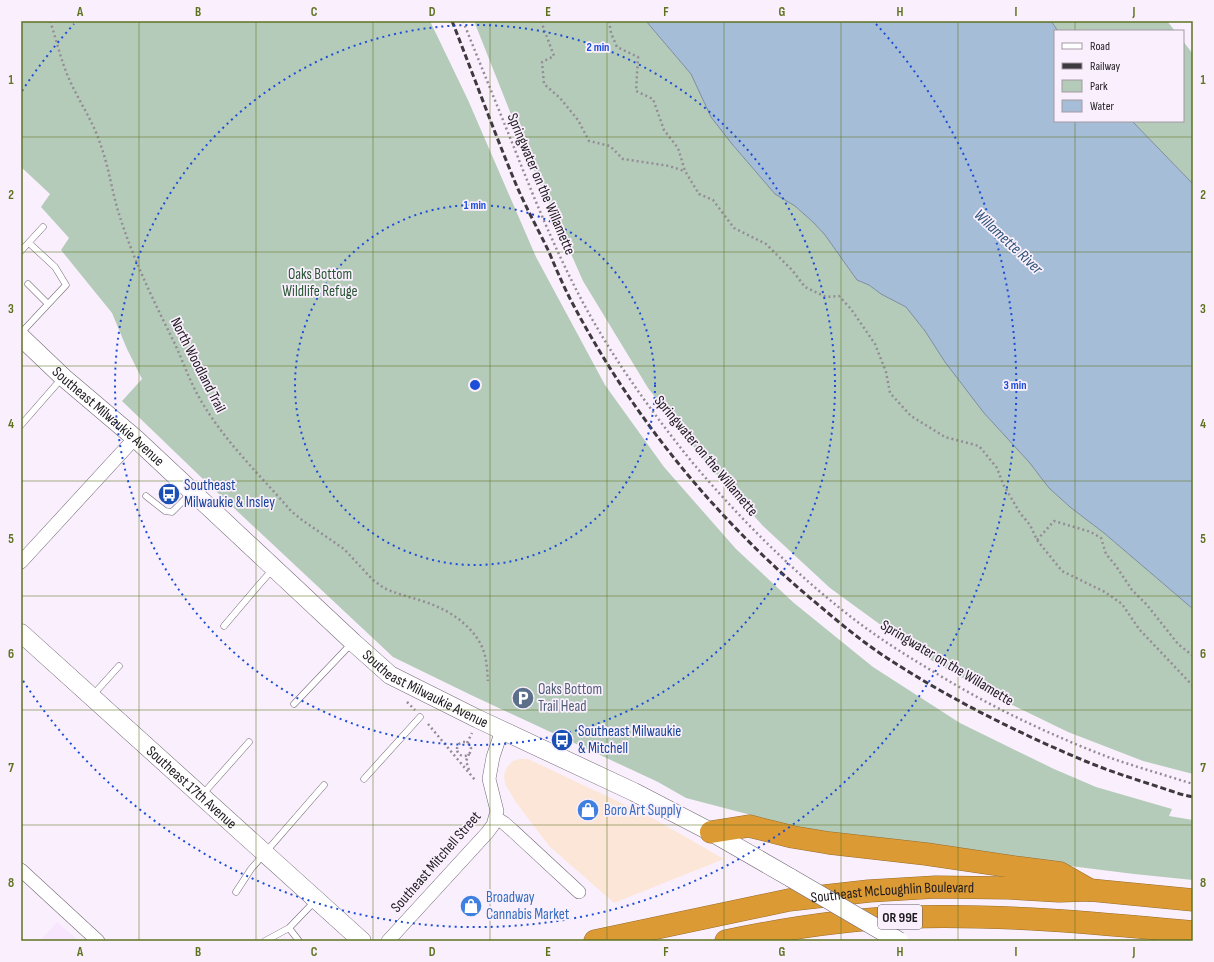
<svg xmlns="http://www.w3.org/2000/svg" width="1214" height="962" font-family="'Sofia Sans Condensed',sans-serif">
<rect width="100%" height="100%" fill="#faf0fd"/>
<path fill="#fce6d8" d="M520 759H528L649 816 724 859 614 903 549 846 515 801 505 784 504 775 507 767 513 761Z"/>
<path fill="#f7e6fd" d="M57 922 79 941H40Z"/>
<path fill="#b5cbb9" d="M21 21H430L468 100 536 257 605 385 664 467 736 549 794 603 873 667 960 723 1054 769 1096 787 1172 809 1169 816 1193 820V880L1134 874 845 838 759 819 751 815 686 798 658 782 471 695 393 657 204 480 122 401 142 379 127 349 112 313 61 250 69 238 41 207 50 194 21 167Z
M474 21H646L691 74 711 117 732 144 775 194 795 206 814 223 825 235 857 280 869 285 881 294 906 307 925 331 945 362 984 413 1029 462 1049 488 1070 507 1104 533 1193 609V774L1143 761 1068 732 1000 699 922 655 830 588 763 526 708 465 648 388 583 281 526 152Z
M1051 21H1167L1175 31H1058Z
M1183 41 1193 54V184L1132 121H1183Z"/>
<path fill="#a5bdd6" stroke="#7c8c9f" d="M646 21H1051L1058 31H1055V121H1132L1193 184V609L1104 533 1070 507 1049 488 1029 462 984 413 945 362 925 331 906 307 881 294 869 285 857 280 825 235 814 223 795 206 775 194 732 144 711 117 691 74Z"/>
<g fill="none" stroke-linecap="round" stroke-linejoin="round">
<g stroke="#736876" stroke-width="7">
<path id="lane" d="M21 251 43 227
M28 284 48 304
M21 333 66 285 55 267 29 243
M21 425 62 378
M146 496 165 511 172 512 191 493
M224 626 258 586 273 569
M92 696 119 666
M294 704 352 643
M364 779 420 717
M202 795 249 742
M236 892 251 869 324 785
M265 941 289 928
M299 941 289 928 315 901"/>
</g>
<g stroke="#736876" stroke-width="14">
<path id="street" d="M21 562 135 438
M496 818 504 823 512 830 579 892
M21 870 98 941
M388 941 487 833 493 825 497 811 489 779 493 757 502 730"/>
</g>
<g stroke="#736876" stroke-width="19">
<g id="secondary">
<path id="s1" d="M21 337 63 377 135 438 353 642 390 675 478 719 634 792 711 832 791 878"/>
<path id="s2" d="M21 633 362 941"/>
</g>
</g>
<g stroke="#996d2d" stroke-width="23">
<g id="highway">
<path d="M711 832 749 826 793 837 829 843 926 854 1021 868 1060 873 1090 890"/>
<path id="s3" d="M595 941 789 900 869 891 936 887 1009 888 1059 891 1090 890 1193 900"/>
<path d="M726 941C783 929 848 919 906 917 1002 914 1097 923 1193 932"/>
</g>
</g>
<path stroke="#938c96" stroke-width="2.5" stroke-dasharray="2 3" stroke-linecap="butt" d="M50 21C57 41 61 62 70 81 80 103 94 123 101 146 109 168 112 192 119 214 133 259 154 302 175 344 184 364 191 385 203 404 227 444 261 476 291 511L302 520 344 549 373 580 384 588 391 591C406 597 423 600 438 607 456 615 474 629 482 647 487 658 487 670 488 681
M463 21C481 66 499 110 517 155 536 203 556 251 580 297 611 356 650 410 692 462 741 520 795 574 855 620 880 639 907 656 934 672 989 706 1048 734 1108 757 1136 767 1165 775 1193 784
M541 21 554 56 542 62 544 84 560 98 578 120 589 141 610 146 623 159 669 166 684 171
M609 21 611 33 617 47 638 57 636 91 653 99 664 130 678 148 685 171 699 194 713 200 734 228 766 244 792 270 805 287 826 297 839 296 851 309 875 344 886 372 890 393 911 416 945 437 979 446 997 468 1003 484 1020 513 1030 525 1037 540 1062 571 1105 592 1122 604 1139 629 1193 686
M1037 540 1054 521 1091 532 1101 538 1106 554 1116 566 1132 590 1147 605 1178 644 1193 656
M407 702 415 710
M428 724 475 780
M457 749a7 7 0 1 1 14 0a7 7 0 1 1-14 0Z
M467 743 472 733
M469 754 466 761 469 770"/>
<use href="#lane" stroke="#fff" stroke-width="6"/>
<use href="#street" stroke="#fff" stroke-width="13"/>
<use href="#secondary" stroke="#fff" stroke-width="18"/>
<use href="#highway" stroke="#db9a34" stroke-width="22"/>
<path stroke="#3e393f" stroke-width="3" stroke-dasharray="6 3" stroke-linecap="butt" d="M452 21C473 74 493 129 515 182 525 206 538 229 549 252 557 271 565 290 575 308 636 422 721 525 821 607 842 625 864 643 887 658 950 699 1016 732 1085 761 1116 774 1148 783 1180 794L1193 797"/>
<g stroke="#736876" stroke-width="19" stroke-linecap="butt">
<path id="secondary-bridge" d="M791 878 899 941"/>
</g>
<use href="#secondary-bridge" stroke="#fff" stroke-width="18"/>
</g>
<path fill="none" stroke="#5e7220" stroke-width="1" stroke-opacity="0.55" d="M139 21V941M256 21V941M373 21V941M490 21V941M607 21V941M724 21V941M841 21V941M958 21V941M1075 21V31M1075 121V941M21 137H1193M21 252H1193M21 366H1193M21 481H1193M21 596H1193M21 710H1193M21 825H1193"/>
<g fill="none" stroke="#1d4ed8" stroke-width="2" stroke-dasharray="2 4">
<circle cx="475" cy="385" r="180"/>
<circle cx="475" cy="385" r="360"/>
<path d="M22 91A540 540 0 0 1 74 24M876 24A540 540 0 1 1 22 679"/>
</g>
<defs>
<g id="bus-disc" transform="scale(1.15)"><circle r="9.5" fill="#1a4fb4" stroke="#faf0fd"/><path d="M-5-6H5V4H4V6H2V4H-2V6H-4V4H-5ZM-3.5-4V0h7V-4ZM-3.5 1.2v1.5H-2V1.2ZM2 1.2v1.5H3.5V1.2Z" fill="#fff"/></g>
<g id="parking-disc" transform="scale(1.15)"><circle r="9.5" fill="#5c6f8a" stroke="#faf0fd"/><path d="M-3.5-5.5H1a3.5 3.5 0 0 1 0 7H-1V5.5H-3.5ZM-1-3.4V-.6H.8a1.4 1.4 0 0 0 0-2.8Z" fill="#fff"/></g>
<g id="shop-disc" transform="scale(1.15)"><circle r="9.5" fill="#3f7fe0" stroke="#faf0fd"/><path d="M-5-2.5h2.3a2.7 3.5 0 0 1 5.4 0H5L5.5 6h-11ZM-1.5-2.5h3a1.5 2.3 0 0 0-3 0Z" fill="#fff"/></g>
</defs>
<g fill-rule="evenodd">
<use href="#bus-disc" x="169" y="494"/>
<use href="#parking-disc" x="523" y="698"/>
<use href="#bus-disc" x="562" y="740"/>
<use href="#shop-disc" x="588" y="810"/>
<use href="#shop-disc" x="471" y="906"/>
</g>
<g text-anchor="middle" dominant-baseline="central" stroke-width="3.5" stroke-linejoin="round" paint-order="stroke">
<rect fill="#faf0fd" stroke="#605a62" stroke-width="1" x="878" y="905" width="44" height="24" rx="3"/>
<g font-size="14" font-weight="bold" fill="#1e1a1f">
<text x="900" y="917">OR 99E</text>
</g>
<g font-size="15" fill="#1e1a1f" stroke="#faf0fd">
<text transform="translate(541 184) rotate(67)">Springwater on the Willamette</text>
<text transform="translate(198 365) rotate(63)">North Woodland Trail</text>
<text stroke="none"><textPath href="#s1" startOffset="118">Southeast Milwaukie Avenue</textPath></text>
<text transform="translate(706 456) rotate(50)">Springwater on the Willamette</text>
<text transform="translate(947 663) rotate(31)">Springwater on the Willamette</text>
<text stroke="none"><textPath href="#s1" startOffset="538">Southeast Milwaukie Avenue</textPath></text>
<text stroke="none"><textPath href="#s2" startOffset="230">Southeast 17th Avenue</textPath></text>
<text transform="translate(436 862) rotate(-49)">Southeast Mitchell Street</text>
<text stroke="none"><textPath href="#s3" startOffset="302">Southeast McLoughlin Boulevard</textPath></text>
</g>
<g font-size="15" fill="#285634" stroke="#faf0fd">
<text x="320" y="274">Oaks Bottom<tspan x="320" dy="17">Wildlife Refuge</tspan></text>
</g>
<g font-size="15" fill="#164399" stroke="#faf0fd" text-anchor="start">
<text x="184" y="485">Southeast<tspan x="184" dy="17">Milwaukie &amp; Insley</tspan></text>
<text x="578" y="731">Southeast Milwaukie<tspan x="578" dy="17">&amp; Mitchell</tspan></text>
</g>
<g font-size="15" fill="#4e5e75" stroke="#faf0fd" text-anchor="start">
<text x="538" y="689">Oaks Bottom<tspan x="538" dy="17">Trail Head</tspan></text>
</g>
<g font-size="15" fill="#366cbe" stroke="#faf0fd" text-anchor="start">
<text x="604" y="810">Boro Art Supply</text>
<text x="486" y="897">Broadway<tspan x="486" dy="17">Cannabis Market</tspan></text>
</g>
<g font-size="16" font-style="italic" fill="#2c5277" stroke="#faf0fd">
<text transform="translate(1008 242) rotate(43)">Willamette River</text>
</g>
</g>
<circle cx="475" cy="385" r="6" fill="#1d4ed8" stroke="#faf0fd" stroke-width="2"/>
<g font-size="12" text-anchor="middle" font-weight="bold" fill="#1d4ed8" stroke="#faf0fd" stroke-width="3.5" stroke-linejoin="round" paint-order="stroke">
<text x="598" y="51">2 min</text>
<text x="475" y="209">1 min</text>
<text x="1015" y="389">3 min</text>
</g>
<rect width="1214" height="962" fill="none" stroke="#faf0fd" stroke-width="44"/>
<rect x="1054" y="30" width="130" height="92" fill="#faf0fd" stroke="#a29aa4"/>
<rect x="1062" y="43" width="20" height="6" fill="#ffffff" stroke="#a29aa4"/>
<text x="1090" y="50" font-size="12" fill="#1e1a1f">Road</text>
<rect x="1062" y="63" width="20" height="6" fill="#3e393f" stroke="#a29aa4"/>
<text x="1090" y="70" font-size="12" fill="#1e1a1f">Railway</text>
<rect x="1062" y="80" width="20" height="12" fill="#b5cbb9" stroke="#a29aa4"/>
<text x="1090" y="90" font-size="12" fill="#1e1a1f">Park</text>
<rect x="1062" y="100" width="20" height="12" fill="#a5bdd6" stroke="#a29aa4"/>
<text x="1090" y="110" font-size="12" fill="#1e1a1f">Water</text>
<rect x="22" y="22" width="1170" height="918" fill="none" stroke="#5e7220" stroke-width="1.5"/>
<g font-size="13" text-anchor="middle" font-weight="bold" fill="#5e7220">
<text x="80" y="16">A</text>
<text x="198" y="16">B</text>
<text x="314" y="16">C</text>
<text x="432" y="16">D</text>
<text x="548" y="16">E</text>
<text x="666" y="16">F</text>
<text x="782" y="16">G</text>
<text x="900" y="16">H</text>
<text x="1016" y="16">I</text>
<text x="1134" y="16">J</text>
<text x="11" y="84">1</text>
<text x="1203" y="84">1</text>
<text x="11" y="199">2</text>
<text x="1203" y="199">2</text>
<text x="11" y="313">3</text>
<text x="1203" y="313">3</text>
<text x="11" y="428">4</text>
<text x="1203" y="428">4</text>
<text x="11" y="543">5</text>
<text x="1203" y="543">5</text>
<text x="11" y="658">6</text>
<text x="1203" y="658">6</text>
<text x="11" y="772">7</text>
<text x="1203" y="772">7</text>
<text x="11" y="887">8</text>
<text x="1203" y="887">8</text>
<text x="80" y="956">A</text>
<text x="198" y="956">B</text>
<text x="314" y="956">C</text>
<text x="432" y="956">D</text>
<text x="548" y="956">E</text>
<text x="666" y="956">F</text>
<text x="782" y="956">G</text>
<text x="900" y="956">H</text>
<text x="1016" y="956">I</text>
<text x="1134" y="956">J</text>
</g>
</svg>
